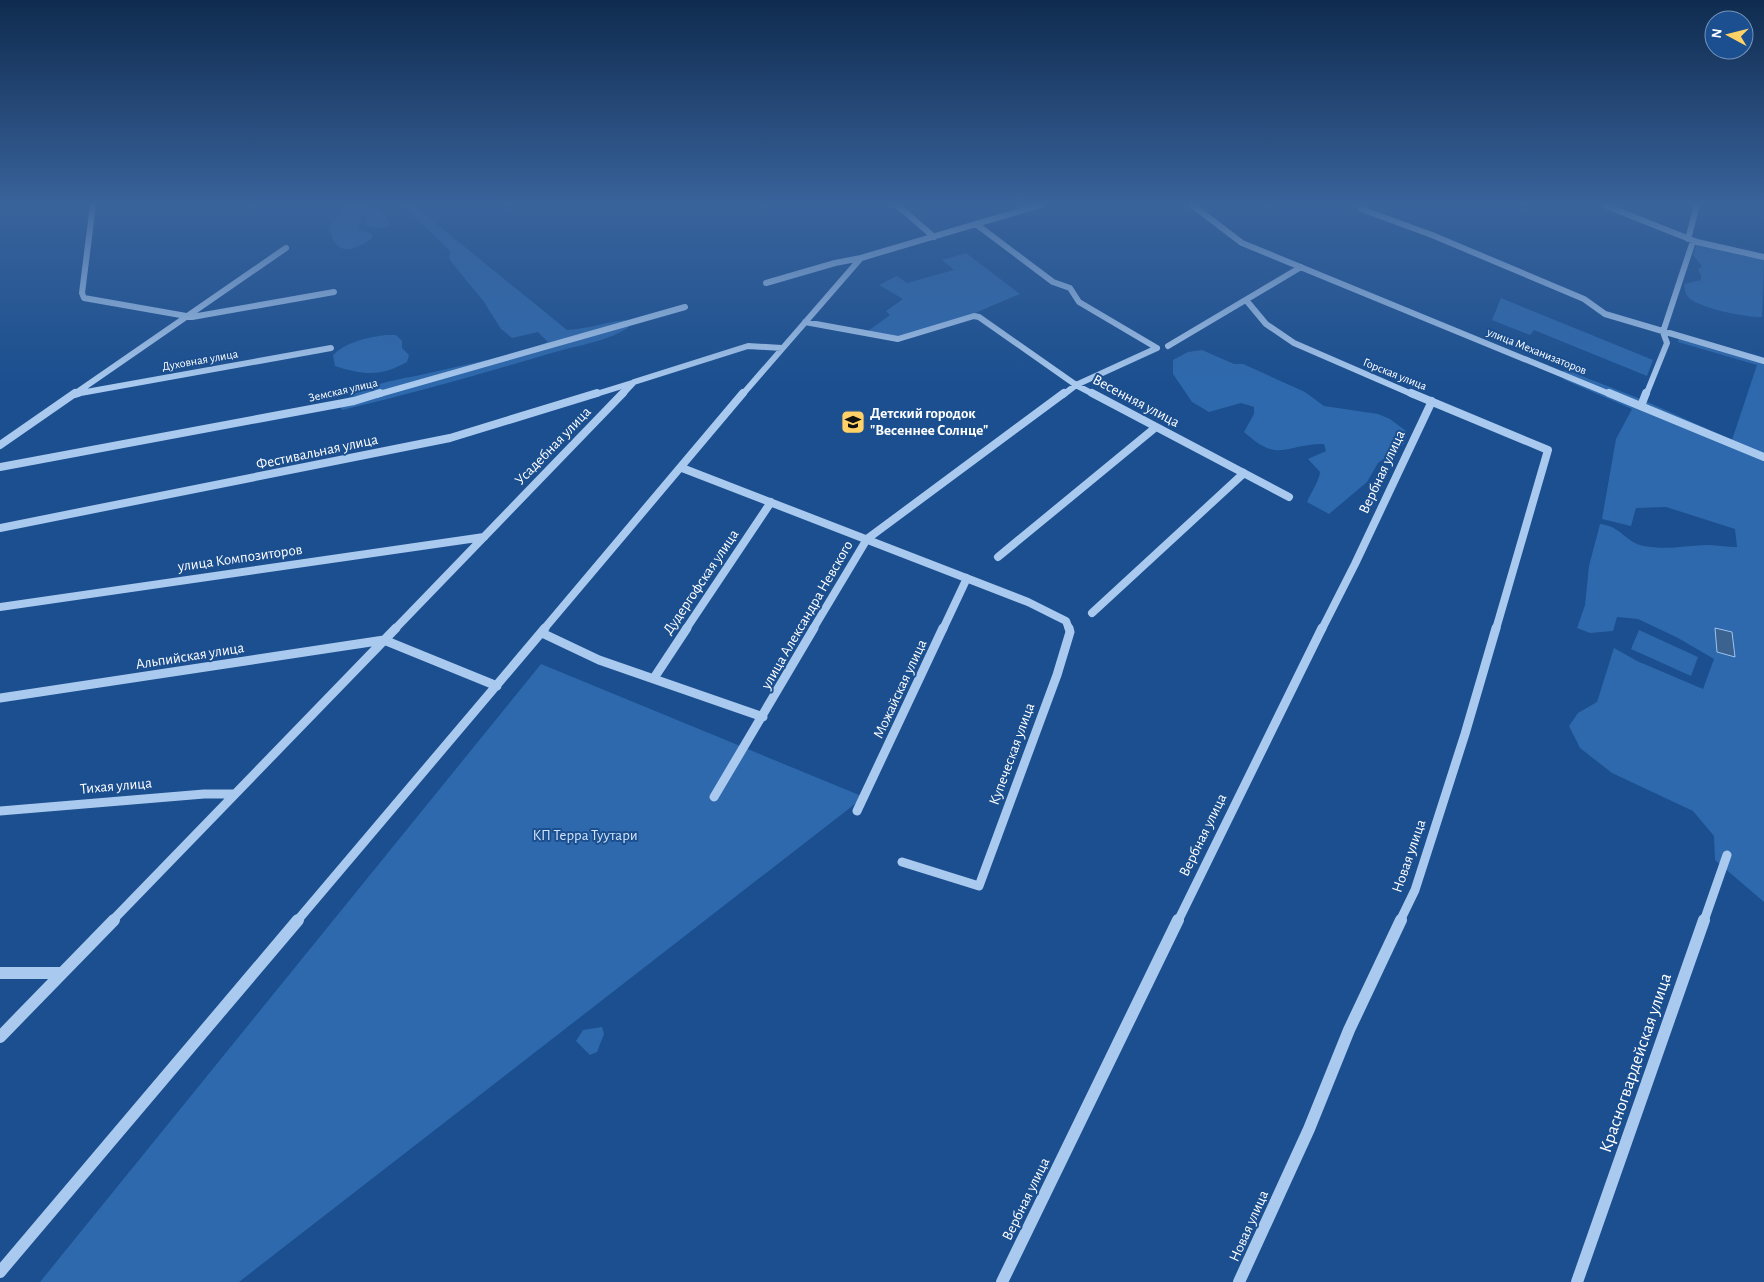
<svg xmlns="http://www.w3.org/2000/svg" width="1764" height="1282" font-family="'Alegreya Sans',sans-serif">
<rect width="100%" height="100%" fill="#1b4f8f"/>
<path fill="#2e69ad" d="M347 205H367L368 208 381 210 391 225C381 230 374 229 364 224L368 217 362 214 360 216 359 229 371 233 373 238C352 252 336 257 329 228Z
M403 205H413L567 330C587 329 606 322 625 320L630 326C610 341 579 345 555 352 484 373 414 393 342 410L340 405C361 383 400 380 429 373 468 364 510 356 548 342L538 332 512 338 501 329 484 302 449 259 450 251Z
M1696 245 1764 259 1762 317C1745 317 1702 309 1689 298 1685 294 1685 290 1684 284L1701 280V275L1698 270 1702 266 1693 255Z
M966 253 1020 294 975 313 901 337 868 331 890 315 886 311 903 299 879 285 897 276 907 283 954 270 942 260Z
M1501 298 1653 360 1647 376 1534 330 1530 335 1492 320Z
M386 335H396L402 341V348L409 355 407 362C380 377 363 375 335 366L333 355C346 342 368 337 386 335Z
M1680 335 1764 361V902L1715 860 1714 836 1693 811 1612 773 1580 748 1569 726 1578 713 1597 702 1614 648 1637 661 1703 689 1714 659 1678 638 1638 619 1617 617 1613 631 1590 633 1577 628 1585 605 1589 566 1600 524C1621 526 1626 543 1644 546 1665 550 1685 546 1706 545 1716 545 1727 547 1737 547L1735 529 1666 507 1636 508 1631 526 1602 519 1616 439 1632 409 1565 380 1562 377 1563 371H1569L1643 400 1732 440 1757 365 1678 342Z
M1202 350 1234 364H1243L1305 392 1324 406 1378 414 1390 419 1406 431 1405 443 1378 463 1367 482 1329 514 1307 502C1311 492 1319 482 1320 472L1308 459 1326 451 1324 444C1284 444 1279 464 1244 432L1254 414V407L1241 403 1209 412 1192 402 1173 374V360L1188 352Z
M1639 630 1698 657 1691 676 1631 649Z
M541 664 864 797 239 1282H40Z
M602 1027 604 1034 597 1052 590 1055 576 1041 583 1030Z"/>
<path fill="#3c6290" stroke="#9cc4f0" d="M1715 628 1732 632 1735 657 1717 652Z"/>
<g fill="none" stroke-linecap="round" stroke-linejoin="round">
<path stroke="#a9c9ee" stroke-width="6" d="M93 205 82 293 84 298 192 317 334 292
M897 205 934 237
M1192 205 1242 243 1612 395
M1604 205 1697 242 1764 257
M1361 209 1432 235 1584 299 1605 314 1764 361
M976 224 1053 282 1070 288 1079 302 1157 348
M1688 239 1697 205
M766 283 835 263 861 258
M1246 300 1266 324 1294 343 1414 395
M805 322 898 339 974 316 979 317 1076 385 1095 395
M1168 346 1301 267
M75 394 331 348
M73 395 286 248
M376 395 685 307
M593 395 632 383
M622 395 634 382 748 346 782 348
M742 395 861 258 1040 205
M1063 395 1076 385 1157 348
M1646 395 1667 343 1663 332 1693 241"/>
<path stroke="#a9c9ee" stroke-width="8" d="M1092 393 1289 497
M1411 393 1548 450 1496 629
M1609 393 1764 457
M75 394 78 393
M1641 406 1646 393
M0 445 75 393
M0 467 354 401 380 393
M682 468 1028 602 1066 621 1069 629
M0 528 450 438 597 393
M998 557 1156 427
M0 607 484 537
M1092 613 1244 473
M395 629 623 393
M544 629 743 393
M686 629 771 502
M813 629 867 539 1064 393
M943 629 967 578
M1322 629 1355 564 1432 401"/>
<path stroke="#a9c9ee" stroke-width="9" d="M542 633 599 660 763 717
M384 640 497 686
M654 678 687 628
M0 698 384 640
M714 797 814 628
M0 811 204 794H235
M857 811 943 628
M902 862 979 886 1057 675 1070 632 1069 628
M112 921 396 628
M297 921 545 628
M1178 921 1322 628
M1400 921 1415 890 1465 734 1496 628
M1704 921 1727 855"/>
<path stroke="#a9c9ee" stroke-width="12" d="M0 973H62
M0 1037 114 920
M0 1272 298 920
M1002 1282 1178 920
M1239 1282 1309 1129 1349 1030 1401 920
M1577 1282 1704 920"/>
</g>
<linearGradient id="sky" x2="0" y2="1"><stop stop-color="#0f2b4f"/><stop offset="0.53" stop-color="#39639b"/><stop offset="1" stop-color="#39639b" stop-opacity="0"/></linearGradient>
<rect width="1764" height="385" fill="url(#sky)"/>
<defs>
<g id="school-square" transform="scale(1.25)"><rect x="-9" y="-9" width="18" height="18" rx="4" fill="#ffd166" stroke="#1b4f8f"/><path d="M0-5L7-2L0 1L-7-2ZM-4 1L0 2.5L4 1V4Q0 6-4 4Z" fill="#111"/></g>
</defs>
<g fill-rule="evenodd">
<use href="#school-square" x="853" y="422"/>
</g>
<g text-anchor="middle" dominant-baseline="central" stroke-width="4" stroke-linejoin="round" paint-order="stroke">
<g font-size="12" fill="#fff" stroke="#1b4f8f">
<text transform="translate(1537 351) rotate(22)">улица Механизаторов</text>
<text transform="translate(200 360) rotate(-10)">Духовная улица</text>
<text transform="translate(1395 374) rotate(22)">Горская улица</text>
<text transform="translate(343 390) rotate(-13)">Земская улица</text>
</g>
<g font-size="15" fill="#fff" stroke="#1b4f8f">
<text transform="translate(1136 401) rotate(28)">Весенняя улица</text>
<text transform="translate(553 446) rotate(-46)">Усадебная улица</text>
<text transform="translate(317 452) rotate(-12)">Фестивальная улица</text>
<text transform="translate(1382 472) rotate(-65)">Вербная улица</text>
<text transform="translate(240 558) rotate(-8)">улица Композиторов</text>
<text transform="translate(701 582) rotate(-56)">Дудергофская улица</text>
<text transform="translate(807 615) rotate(-60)">улица Александра Невского</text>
<text transform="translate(190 656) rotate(-9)">Альпийская улица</text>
<text transform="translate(900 689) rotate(-65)">Можайская улица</text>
<text transform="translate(1012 754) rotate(-70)">Купеческая улица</text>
<text transform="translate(116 786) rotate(-5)">Тихая улица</text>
<text transform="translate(1203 835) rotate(-64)">Вербная улица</text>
<text transform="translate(1409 856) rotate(-71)">Новая улица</text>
<text transform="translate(1026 1199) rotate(-64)">Вербная улица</text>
<text transform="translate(1249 1226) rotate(-66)">Новая улица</text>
</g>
<g font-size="15" font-weight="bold" fill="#fff" stroke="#1b4f8f" text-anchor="start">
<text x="870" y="413">Детский городок<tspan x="870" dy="17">"Весеннее Солнце"</tspan></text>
</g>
<g font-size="15" fill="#cfe3fa" stroke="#1b4f8f">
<text x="585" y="835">КП Терра Туутари</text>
</g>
<g font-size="18" fill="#fff" stroke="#1b4f8f">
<text transform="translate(1636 1063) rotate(-71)">Красногвардейская улица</text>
</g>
</g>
<g transform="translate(1729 35) rotate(277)"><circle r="24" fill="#1b4f8f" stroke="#7695bc"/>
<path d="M0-4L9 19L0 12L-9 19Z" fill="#ffd166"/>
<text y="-8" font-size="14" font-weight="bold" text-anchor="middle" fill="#ffffff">N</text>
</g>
</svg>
